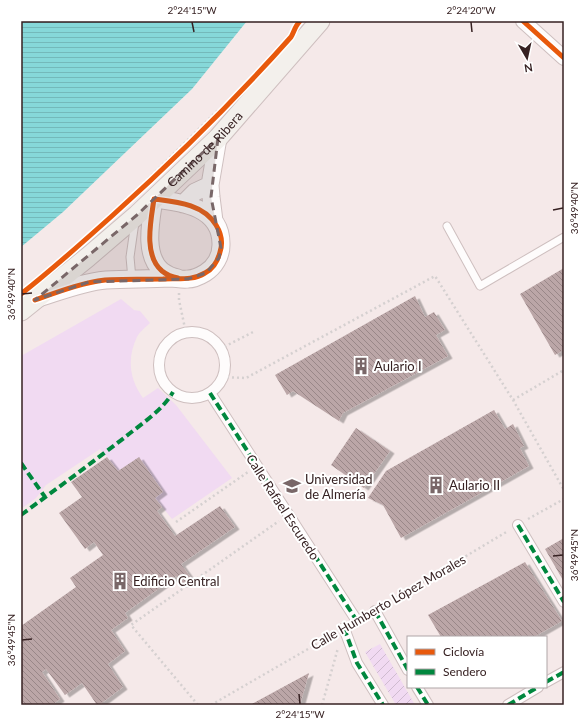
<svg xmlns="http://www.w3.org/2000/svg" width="585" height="726" font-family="Lato,sans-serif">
<defs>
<pattern id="garden-furrows" width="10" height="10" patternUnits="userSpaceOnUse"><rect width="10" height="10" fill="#f1daf2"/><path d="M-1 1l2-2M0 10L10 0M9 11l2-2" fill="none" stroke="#cfbbcf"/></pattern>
<pattern id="water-rules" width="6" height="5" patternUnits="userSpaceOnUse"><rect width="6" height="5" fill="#86d8d9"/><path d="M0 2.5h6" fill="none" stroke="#74b9ba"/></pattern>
<pattern id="building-back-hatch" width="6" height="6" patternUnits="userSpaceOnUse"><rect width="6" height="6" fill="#bba6a7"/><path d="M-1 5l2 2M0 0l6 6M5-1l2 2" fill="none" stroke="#998788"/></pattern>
<filter id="shadow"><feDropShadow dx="4.5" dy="2.5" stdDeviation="0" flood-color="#0004"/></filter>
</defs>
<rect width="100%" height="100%" fill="#f5e9e9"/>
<path fill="#f1daf2" d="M121 299 134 310 140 311 150 323C146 327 139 332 137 337 127 358 129 379 143 398L158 388 176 405 232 478 172 519 155 498 163 492 139 458 118 471 107 457 100 449 46 485 36 498 21 509V356Z"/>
<path fill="url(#garden-furrows)" d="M380 644 415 705H396L365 652Z"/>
<path fill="url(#water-rules)" d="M21 21H247L192 89 63 212 21 247Z"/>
<path fill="url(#building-back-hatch)" filter="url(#shadow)" d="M564 268V350L555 355 520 294Z
M415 296 425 317 434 312 445 330 436 335 448 356 343 413 339 421 293 391 287 395 275 375Z
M494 410 505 429 513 424 524 446 520 448 529 466 401 538 383 505 368 498 386 471Z
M356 428 390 451 364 488 331 465Z
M107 457 118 471 139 457 163 492 155 498 162 507 157 511 175 536 220 506 235 527 181 564 191 578 183 585 176 576 125 613 128 618 111 630 125 651 108 664 123 687 99 705H97L82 683 65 695 46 669 42 672 60 699 52 705H22L21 704V626L76 587 70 578 103 555 94 542 85 549 59 513 82 497 71 482Z
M564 538V582L545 549Z
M525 562 562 621 534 637H441L428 615Z
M309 673 300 705H250Z"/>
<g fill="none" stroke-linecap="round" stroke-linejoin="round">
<g stroke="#cebfbf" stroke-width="9">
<path id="service" d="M447 226 480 286 564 237
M132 279 130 257 135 222"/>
</g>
<g stroke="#cebfbf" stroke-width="12">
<path id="pedestrian" d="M159 365a33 33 0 1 1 66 0a33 33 0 1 1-66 0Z
M210 393 357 621
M518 525 564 602
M375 611 408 670
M344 628 357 663 383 705
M546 682 564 672
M417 687 428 705
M508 705 538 687"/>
</g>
<g stroke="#cebfbf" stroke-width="16">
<path id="minor" d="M523 21 564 58"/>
</g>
<g stroke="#cebfbf" stroke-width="19">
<path id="tertiary" d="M183 204 195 192 210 185
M214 221 211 197 210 185 218 138
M39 298C61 291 83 282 106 280 128 279 149 279 170 278 176 278 182 280 188 279 194 279 200 276 205 273 215 267 221 256 221 245 222 208 183 202 154 199 151 220 143 255 162 271 167 275 172 277 178 278"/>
</g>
<g stroke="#cebfbf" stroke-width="21">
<g id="secondary">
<path id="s1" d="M21 311 88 257 137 215 218 138 320 21"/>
</g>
</g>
<path stroke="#d5d0d0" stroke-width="2.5" stroke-dasharray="2 3" stroke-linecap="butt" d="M108 216 143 184 219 109
M179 293V300L186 333
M220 349 255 331
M222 377 246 378 435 276 513 400 564 490
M513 400 564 370
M528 519 564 499
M176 522 248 472
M384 605 508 531
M198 705 131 625 279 521
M211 705 334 634
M322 705 338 648"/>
<use href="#service" stroke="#fefcfc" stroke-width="7"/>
<use href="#pedestrian" stroke="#fefcfc" stroke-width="10"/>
<use href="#minor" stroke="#fefcfc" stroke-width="14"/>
<use href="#tertiary" stroke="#fefcfc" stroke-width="17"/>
<use href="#secondary" stroke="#f3f0ec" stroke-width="19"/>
<path stroke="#00873e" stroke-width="4" stroke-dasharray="8 4" stroke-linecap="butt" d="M210 393 357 621
M21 463 45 497
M21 515C55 490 90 464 124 438 141 424 162 411 173 392
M518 525 564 602
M375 611 408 670
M344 628 357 663 383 705
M546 682 564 672
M417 687 428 705
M508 705 538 687"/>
<g stroke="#fff" stroke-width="8">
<path id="cycleway" d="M523 21 564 58
M21 294C53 269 83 242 113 215 175 159 235 100 291 37 294 32 295 26 300 21
M35 300C58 292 81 283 105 280 125 279 144 279 163 279 178 278 192 281 205 273 213 269 218 260 220 252 223 243 221 233 216 225 203 204 177 202 154 199 151 220 143 255 162 271 167 275 172 277 178 278"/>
</g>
<use href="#cycleway" stroke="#e8590c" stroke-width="5"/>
</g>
<path fill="#796768" fill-opacity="0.2" stroke="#796768" stroke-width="3" stroke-dasharray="8 5" stroke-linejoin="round" d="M218 138 211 197 221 248 219 258 206 273 188 279 89 282 35 300 137 215Z"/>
<path fill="none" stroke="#362122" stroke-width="1.5" d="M192 22 194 32M471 22 472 32M553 210 563 208M22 294 32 293M553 556 563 555M22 640 32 639M299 694 300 704"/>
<defs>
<g id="building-bare" transform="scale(1.38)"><path d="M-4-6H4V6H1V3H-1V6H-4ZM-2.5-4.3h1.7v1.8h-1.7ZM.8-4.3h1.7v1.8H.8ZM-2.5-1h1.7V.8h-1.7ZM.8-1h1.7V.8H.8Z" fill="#796768" stroke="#fff" stroke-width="2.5" paint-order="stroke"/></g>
<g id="university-bare" transform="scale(1.38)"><path d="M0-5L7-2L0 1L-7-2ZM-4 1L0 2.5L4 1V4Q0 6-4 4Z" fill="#796768" stroke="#fff" stroke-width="2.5" paint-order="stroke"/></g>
</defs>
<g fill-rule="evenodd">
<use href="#building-bare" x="361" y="366"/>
<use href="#building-bare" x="436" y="485"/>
<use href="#university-bare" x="292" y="486"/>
<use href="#building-bare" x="120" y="581"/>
</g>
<g text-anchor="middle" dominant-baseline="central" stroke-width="4" stroke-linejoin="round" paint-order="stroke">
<g font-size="13" fill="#362122" stroke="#fff">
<text stroke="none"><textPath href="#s1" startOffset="245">Camino de Ribera</textPath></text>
<text transform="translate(283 507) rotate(57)">Calle Rafael Escuredo</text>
<text transform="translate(388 602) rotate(-30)">Calle Humberto López Morales</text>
</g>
<g font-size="13" fill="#362122" stroke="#fff" text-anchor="start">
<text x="374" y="366">Aulario I</text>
<text x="305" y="479">Universidad<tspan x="305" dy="15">de Almería</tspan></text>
<text x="449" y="485">Aulario II</text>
<text x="133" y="581">Edificio Central</text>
</g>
</g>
<rect width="585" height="726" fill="none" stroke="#ffffff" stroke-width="44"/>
<rect x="407" y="636" width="140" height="52" fill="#ffffff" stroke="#afa6a7"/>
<rect x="415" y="649" width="20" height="6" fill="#e8590c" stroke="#afa6a7"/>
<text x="443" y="656" font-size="12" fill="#362122">Ciclovía</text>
<rect x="415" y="669" width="20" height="6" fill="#00873e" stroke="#afa6a7"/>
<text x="443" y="676" font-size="12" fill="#362122">Sendero</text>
<g transform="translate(527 58) rotate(171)" stroke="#ffffff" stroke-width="3" paint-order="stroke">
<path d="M0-3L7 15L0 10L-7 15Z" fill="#362122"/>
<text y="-6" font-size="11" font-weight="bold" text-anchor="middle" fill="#362122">N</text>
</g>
<rect x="22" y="22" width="541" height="682" fill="none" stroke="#362122" stroke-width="1.5"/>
<g font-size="10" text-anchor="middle" fill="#362122">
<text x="192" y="14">2°24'15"W</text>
<text x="471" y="14">2°24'20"W</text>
<text transform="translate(574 208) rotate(-90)" y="4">36°49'40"N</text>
<text transform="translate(11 294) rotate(-90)" y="4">36°49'40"N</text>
<text transform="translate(574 555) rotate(-90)" y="4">36°49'45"N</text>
<text transform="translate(11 640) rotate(-90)" y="4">36°49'45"N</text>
<text x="300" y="718">2°24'15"W</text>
</g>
</svg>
